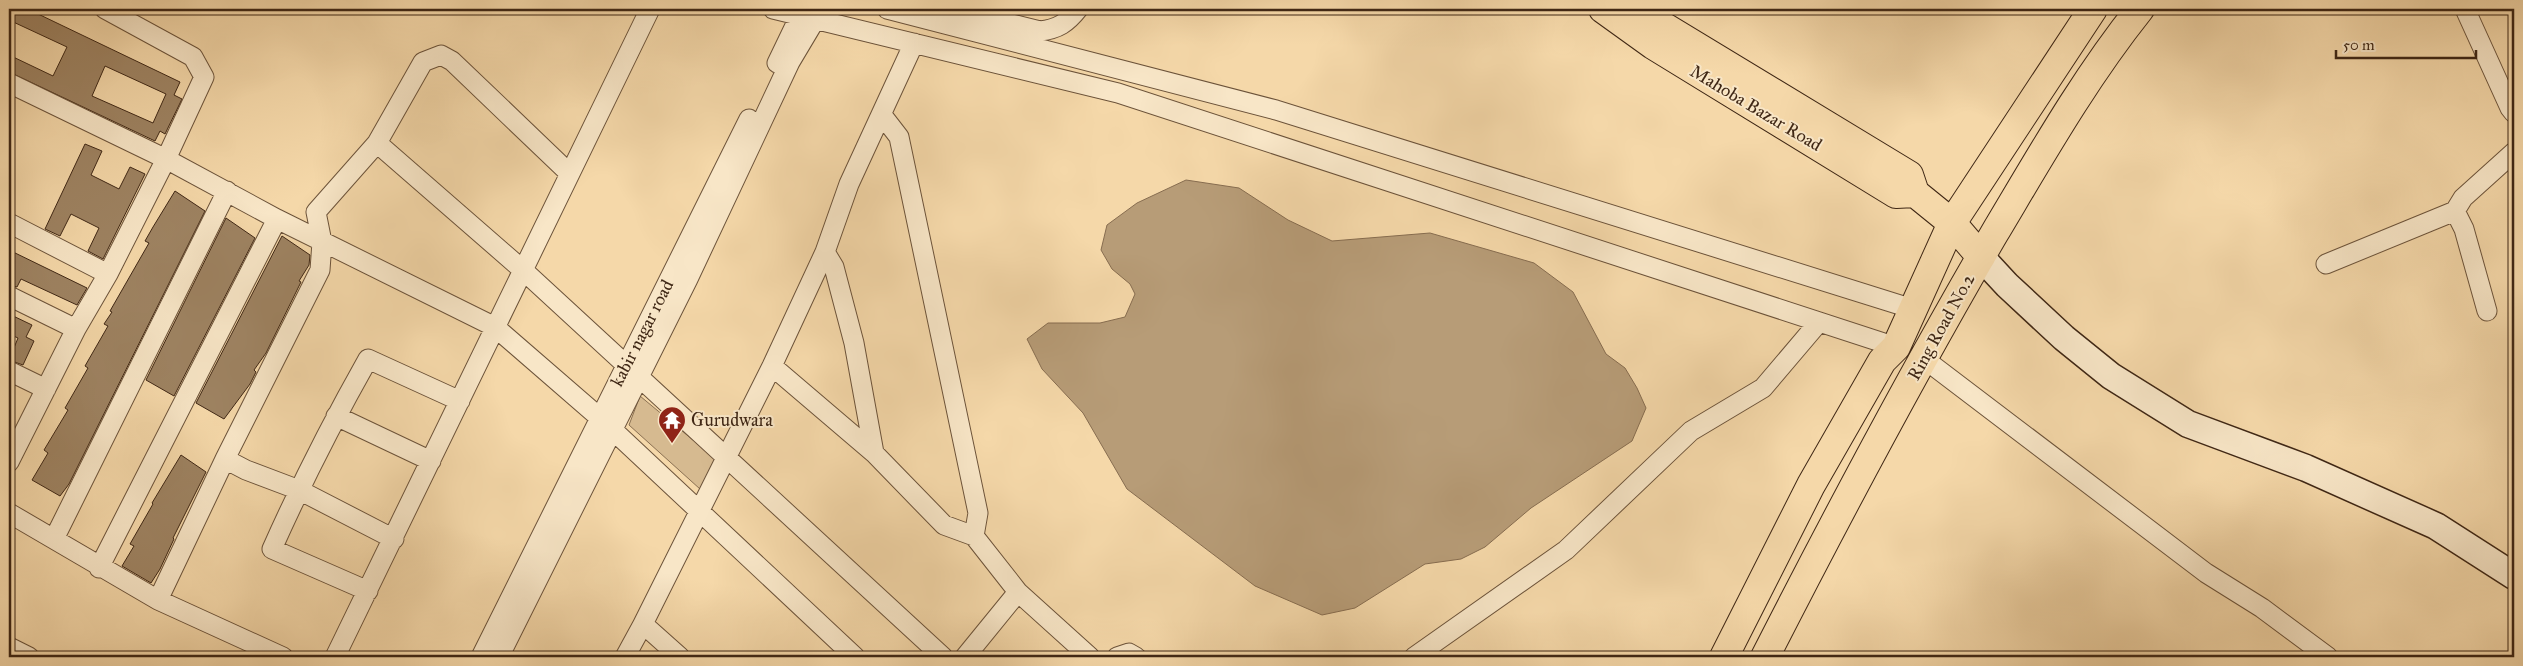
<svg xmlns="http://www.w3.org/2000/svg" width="2523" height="666" font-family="'IM FELL Great Primer',serif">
<rect width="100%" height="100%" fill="#f5d8a9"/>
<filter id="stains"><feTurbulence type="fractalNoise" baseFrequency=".004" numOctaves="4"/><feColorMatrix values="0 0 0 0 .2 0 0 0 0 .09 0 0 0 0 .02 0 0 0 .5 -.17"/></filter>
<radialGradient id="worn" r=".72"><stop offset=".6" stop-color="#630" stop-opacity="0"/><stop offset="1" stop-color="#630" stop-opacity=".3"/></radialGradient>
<path fill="#d6ba90" stroke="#8a7052" d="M640 396 717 460 700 489 629 425Z"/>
<path fill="#b79c77" stroke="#876d50" d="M1186 180 1239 188 1288 220 1332 241 1430 233 1534 263 1573 292 1606 354 1625 368 1637 388 1646 408 1632 441 1531 508 1485 547 1461 559 1425 564 1355 608 1322 615 1255 586 1127 489 1083 413 1042 369 1027 339 1048 323H1100L1125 317 1135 294 1130 284 1112 269 1101 250 1107 225 1137 203Z"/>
<path fill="#9e8362" stroke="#3f2715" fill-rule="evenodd" d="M9 9H37L36 13 180 82 174 95 182 99 165 134 160 131 155 141 9 72V55L53 76 67 47 9 20ZM105 66 166 94 153 123 92 96Z
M85 144 102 151 91 175 119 189 130 167 145 174 103 259 88 251 99 228 71 214 60 236 45 229Z
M175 191 205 211 69 484 60 496 32 480 48 453 44 450 68 410 65 408 88 368 85 366 108 326 104 324 112 312 110 311 149 243 145 241 153 227Z
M226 218 255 238 174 396 146 380Z
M282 236 310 255 309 265 299 281 301 282 266 353 254 370 256 372 250 384 224 419 196 403Z
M9 250 87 288 77 305 21 279 17 287 9 285Z
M9 314 32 325 26 337 34 341 23 365 9 360 18 338 9 334Z
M181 455 206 472 173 538 174 539 160 569 151 583 122 566 134 546 130 544 153 504 152 503Z"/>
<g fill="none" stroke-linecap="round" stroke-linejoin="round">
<g stroke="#6c533a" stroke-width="21">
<path id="street" d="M773 9 1118 93 1896 347
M887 9 1276 110 1913 309
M950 9 1040 31C1058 29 1067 23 1078 9
M2465 9 2510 108 2514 113
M777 63 803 9
M9 83 166 159 277 219 495 327 600 418 855 657
M882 115 899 137 978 513 974 536
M377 143 524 271 943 657
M2455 211 2464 229 2487 311
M9 223 108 274
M825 252 834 267 854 343 874 453 944 525 974 536 1018 592 1090 657
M2326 264 2455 211 2463 198 2514 152
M9 296 76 329
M1923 358 2206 573 2262 608 2328 657
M772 366 874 453
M9 371 46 389
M336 416 431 461
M225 459 246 470 299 490 394 539
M9 462 76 329 108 274 166 159 204 77 193 57 105 9
M9 513 158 600 283 657
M54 539 227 191
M99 568 277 219
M368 591 272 549C301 484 333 421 368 359L460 401
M158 600 225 459 320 270 322 242 316 212 377 143 423 62 441 55 452 61 569 173
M9 647 29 657
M335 657 650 9
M481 657 749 119
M499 657 688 279 790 62 821 10
M625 657 643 624
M680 657 643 624 772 366 825 252 849 184 914 43
M965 657 1018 592
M1117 657 1129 653 1136 657
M1414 657 1566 550 1691 431 1763 388 1819 322"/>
</g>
<g stroke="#3f2715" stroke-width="29">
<path id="secondary" d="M1981 257 2007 285 2064 338 2111 376 2188 424 2306 468 2436 526 2514 576"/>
</g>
<g stroke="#3f2715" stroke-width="30">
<path id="primary" d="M1603 9 1653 45 1896 194 1915 193
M1635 9 1909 175 1915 193 1952 223 1981 257
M1724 657 1811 485 1882 361 1896 347 1952 223 2093 9
M1765 657C1838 514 1913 373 1994 234 2040 157 2084 79 2140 9"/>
</g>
<use href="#street" stroke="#f8e6c7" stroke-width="19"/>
<use href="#secondary" stroke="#f8e6c7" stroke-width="26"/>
<use href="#primary" stroke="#f5d8a9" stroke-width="28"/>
</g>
<defs>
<g id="temple-pin" transform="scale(1.4375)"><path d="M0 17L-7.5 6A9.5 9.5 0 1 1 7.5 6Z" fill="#8f2418" stroke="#f8e6c7"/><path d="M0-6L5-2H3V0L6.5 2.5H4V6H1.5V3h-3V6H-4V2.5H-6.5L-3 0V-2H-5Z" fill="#fff"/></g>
</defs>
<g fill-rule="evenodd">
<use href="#temple-pin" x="672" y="420"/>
</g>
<g text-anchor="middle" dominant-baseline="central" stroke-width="4" stroke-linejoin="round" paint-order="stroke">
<g font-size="18" fill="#3f2715" stroke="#f8e6c7">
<text transform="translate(1756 108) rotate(31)">Mahoba Bazar Road</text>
<text transform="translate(1941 327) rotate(-61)">Ring Road No.2</text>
<text transform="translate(642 333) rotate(-63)">kabir nagar road</text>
</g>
<g font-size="18" fill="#3f2715" stroke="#f8e6c7" text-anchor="start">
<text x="691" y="420">Gurudwara</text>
</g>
</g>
<rect width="2523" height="666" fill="none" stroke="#f5d8a9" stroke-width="30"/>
<rect x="10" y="10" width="2503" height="646" fill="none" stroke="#3f2715" stroke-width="2.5"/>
<rect x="15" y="15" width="2493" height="636" fill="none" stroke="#3f2715"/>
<path d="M2336 50v8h140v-8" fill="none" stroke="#3f2715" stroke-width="2.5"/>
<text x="2343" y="50" font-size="15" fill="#3f2715" stroke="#f8e6c7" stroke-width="4" paint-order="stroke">50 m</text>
<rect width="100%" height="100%" filter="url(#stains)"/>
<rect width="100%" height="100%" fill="url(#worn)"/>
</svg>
